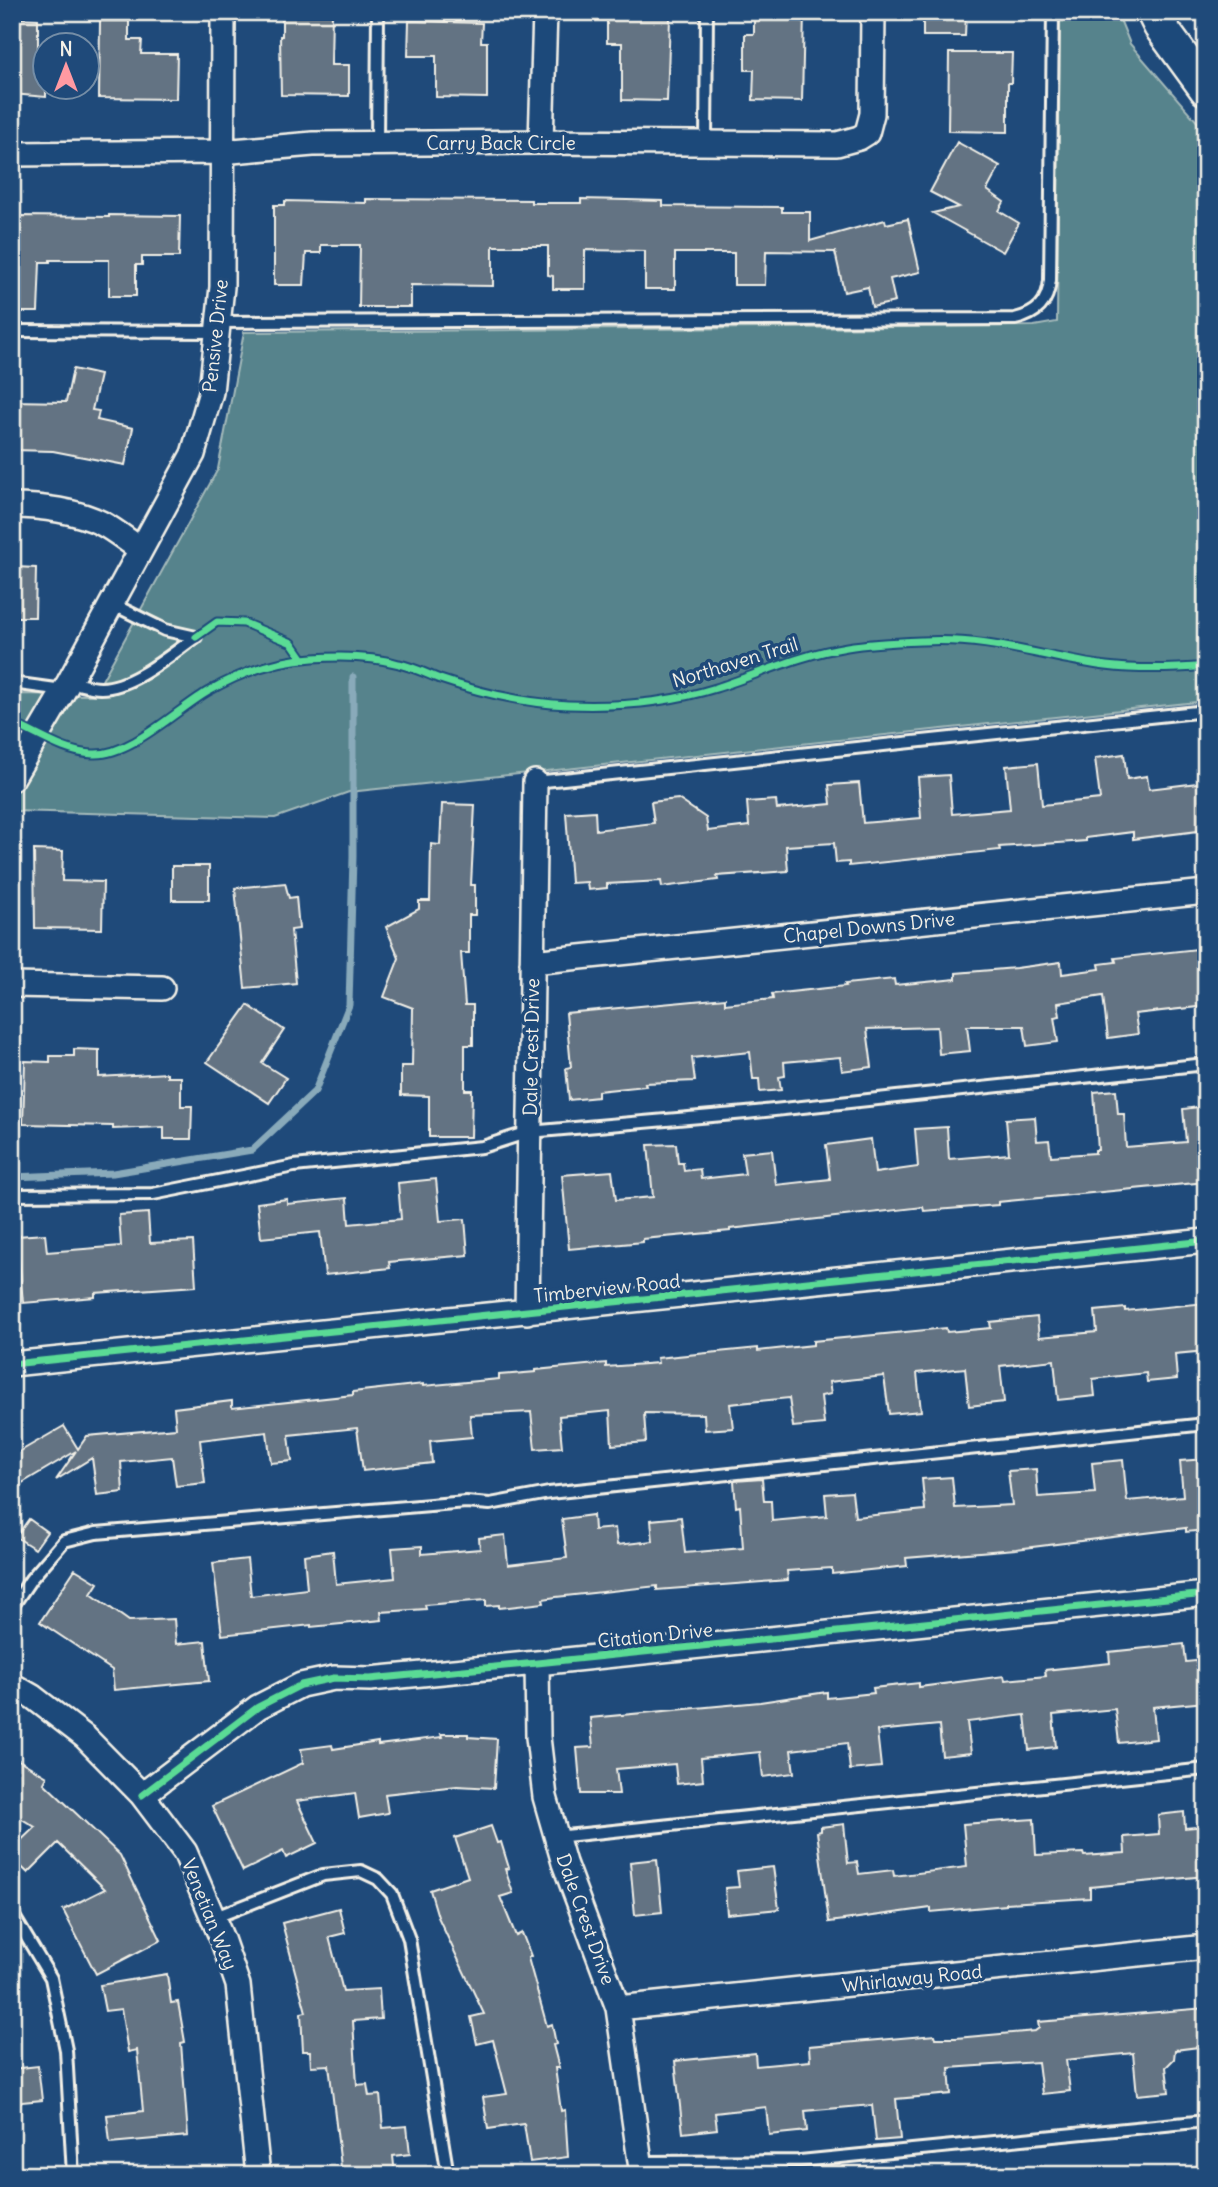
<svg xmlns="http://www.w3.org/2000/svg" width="1218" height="2187" font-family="Delius,sans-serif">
<rect width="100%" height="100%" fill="#1f4a7a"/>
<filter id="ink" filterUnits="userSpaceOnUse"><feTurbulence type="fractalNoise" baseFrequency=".0143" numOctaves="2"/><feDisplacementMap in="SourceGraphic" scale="14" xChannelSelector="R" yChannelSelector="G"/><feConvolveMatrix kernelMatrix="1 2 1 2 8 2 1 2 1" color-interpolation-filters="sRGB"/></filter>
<g filter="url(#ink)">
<path fill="#56838c" stroke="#a5baba" stroke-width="2" d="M1060 12H1117L1130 44 1206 132V701L349 792 275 818 12 811V694L94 695 218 469 244 332 1034 326 1057 322Z"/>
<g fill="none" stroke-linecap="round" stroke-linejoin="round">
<path stroke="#89aaba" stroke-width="7" d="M12 1177 113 1173 252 1150 315 1091 349 1005 353 857V677"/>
</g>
<path fill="#637383" stroke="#f4f1e8" stroke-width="2" d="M282 12H332L331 65H349V96L281 95 280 36H282Z
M754 12H804L802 101 753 100 754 70H745V34H754Z
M923 12H966L965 36H923Z
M12 18 38 19V53H46V97L12 94Z
M607 18H670L667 101 622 100V43H607Z
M100 21H129V40H142L141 54H177L176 99 99 98Z
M409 21 482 23 481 42H487V98L436 97V56H408Z
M949 53H1012L1011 83H1008V132L948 131Z
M957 142 1000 166 987 190 1004 202 999 211 1019 223 1003 252 933 213 959 207 930 192Z
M366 199 531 200V203H581V199L627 200 663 201V206L782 207V212H810V241L885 220 886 224 908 219 920 272 890 279 895 302 872 307 868 287 844 292 835 252 766 251 765 285H734V253H675V289H645V251L585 250V289H553V276L548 275V246H493V286L411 285V307H359L360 245H321V253H306L304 285H274V205H285V201L366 203Z
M109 215 180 216 179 257H142V265H136V296H109V260H50V262H40L38 312H15L12 258H19L20 216 109 217Z
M73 369 100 375 92 410 99 411 97 420 133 428 125 465 53 451 12 450V401L66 402Z
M15 567 36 568 35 617H12V573H15Z
M1124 754 1127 779 1147 776 1149 789 1206 782V830L1133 839V832L1086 838V841L999 847 1000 850 849 866V862L836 863 834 843 786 846 788 871 717 876 718 880 662 887 661 881 607 884V888L588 890 587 882 571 883 566 813 595 811 596 830 654 823 651 802 678 799 706 818 708 831 749 826 747 802 776 800 777 809 831 804 829 785 859 783 863 823 921 818 918 777 949 775 952 814 1010 809 1006 766 1038 763 1042 805 1100 799 1095 758Z
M442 804 475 805 471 885H475V915H469V953H461L465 1005H473V1045H465V1090H472L471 1137H429V1096L401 1095V1066H412L413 1008 384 997 399 958 386 927 419 909V901H430L431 844 440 845Z
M34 850 63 851 62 881 103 882 102 929 35 928Z
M172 866H209V900H172Z
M285 883 289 898 296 897 299 929 291 930 296 983 245 988 235 888Z
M1206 948V1006L1135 1014 1138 1034 1108 1038 1103 996 1058 1003 1060 1016 1054 1017 1058 1042 1027 1046 1024 1026H967L970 1051 939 1054 937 1027 867 1029 872 1067 842 1071 840 1057 784 1062 785 1076 779 1077 781 1090 760 1092 759 1079H753L750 1052 692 1058 695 1081 645 1083 646 1086 598 1091V1097L569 1100 566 1068 571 1067 566 1013 725 998V1004L773 999 772 994 846 986 845 984 894 979 895 985 956 979V973L1016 968 1061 962 1062 974 1100 969 1099 964 1116 962 1115 958Z
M248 1005 284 1030 262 1063 286 1078 269 1103 207 1062Z
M74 1049 99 1050V1077L167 1073V1077H181V1106H192L191 1139H164V1127L113 1129V1126L23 1124 25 1061 50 1062V1056H74Z
M1116 1090 1118 1114H1124L1126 1147 1186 1142 1183 1109 1206 1106V1182L998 1202V1205L924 1211 923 1207 730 1229V1231L643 1239V1242L569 1249 562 1175 612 1171 616 1200 653 1197 648 1145 676 1144 678 1163H683L684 1171 700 1169 701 1179 745 1174 742 1153 772 1150 776 1185 830 1179 826 1145 871 1139 875 1173 918 1167 915 1129 947 1127 949 1159 1009 1154 1006 1119 1035 1117 1037 1141 1049 1140 1051 1156 1095 1153V1150H1098L1094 1092Z
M436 1179 440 1221 465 1219 468 1255 389 1262 390 1268 325 1275 320 1232 261 1238 257 1203 287 1199V1204L347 1198 349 1224 401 1219 398 1183Z
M148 1213 150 1243 193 1241 196 1286 95 1293V1297L23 1303 17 1236 45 1234 47 1252 121 1246 119 1215Z
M1206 1303V1351L1175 1354 1177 1379 1147 1382 1146 1373 1093 1379 1095 1396 1058 1400 1054 1360 1000 1366 1004 1402 969 1406 965 1368 917 1373 921 1411 889 1414 884 1376 829 1382 831 1394 821 1396 824 1424 793 1427 789 1398 730 1404 733 1428 705 1430 704 1414 644 1413 646 1442 612 1445 610 1411 559 1416 562 1447 535 1449 531 1412 470 1415 472 1437 430 1441 432 1463 363 1471 357 1428 289 1435 292 1461 271 1463 267 1432 200 1440 205 1483 176 1486 172 1457 121 1462 123 1492 97 1495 92 1458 56 1480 76 1451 12 1489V1456L64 1426 78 1449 87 1436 176 1428 174 1408 232 1401V1408L353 1395V1392L423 1384V1386L499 1379V1375L536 1372V1370L606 1363V1367L658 1363 657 1358 758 1348V1351L813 1345V1341L946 1328 947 1332 991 1328 990 1322 1037 1317 1039 1337 1097 1332 1095 1311 1125 1308V1311Z
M1206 1459V1530L1186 1532V1528L1016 1549 906 1558 907 1566 832 1574V1568L787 1571 788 1580 657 1590V1586L556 1597 543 1599 544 1603 499 1608V1605L486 1606V1600L425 1605 426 1609 381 1612 382 1620 311 1627V1625L222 1635 213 1563 247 1559 251 1596 307 1589 304 1555 333 1551 336 1584 395 1578 392 1548 422 1546V1554L480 1549 479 1538 505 1535 508 1565 567 1558 562 1519 593 1515 594 1530 615 1528 617 1545 653 1541 651 1520 681 1517 685 1553 743 1548 740 1506 736 1507 734 1481 762 1479 764 1501H771L772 1521 827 1516 825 1494 852 1492 855 1517 925 1510 922 1479 952 1477 955 1508 1012 1505 1008 1471 1036 1469 1038 1497 1095 1493 1092 1463 1123 1460 1127 1501 1183 1496 1180 1461Z
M29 1519 47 1532 35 1549 16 1537Z
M75 1569 98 1583 91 1594 129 1621 174 1619 176 1644 205 1641 209 1681 114 1690 112 1670 40 1622Z
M1184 1644 1186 1662 1206 1660V1702L1153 1707 1156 1739 1119 1743 1115 1709 1053 1715 1056 1747 1029 1750 1025 1715 967 1722 971 1753 942 1756 939 1725 877 1731 881 1767 850 1770 847 1743 791 1750 794 1773 763 1777 760 1752 701 1758 703 1781 677 1784 675 1764 616 1769 619 1794H581L577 1748 593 1747 590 1718 760 1702 827 1692V1698L874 1693 873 1688 919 1683V1687L1004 1676 1005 1680 1046 1676 1045 1670 1110 1663 1109 1652Z
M441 1734H468V1737L497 1739 494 1788 457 1786 385 1794 388 1813 359 1818 355 1793 297 1801 317 1843 286 1858 283 1851 243 1871 212 1806 303 1763 301 1749 332 1745 333 1749 378 1742V1745L442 1737Z
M12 1756 47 1777 44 1783 120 1855 161 1940 96 1974 63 1910 105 1889 58 1843 28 1873 12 1858V1849L35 1827 12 1813Z
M1184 1812 1185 1828 1206 1826V1876L1090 1887V1898L1006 1903V1905L931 1912V1908L829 1922 817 1832 821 1831V1827L844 1824 848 1863 857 1862 859 1874 893 1870 894 1876 967 1867 963 1824 1034 1819 1036 1855 1083 1853 1084 1856 1125 1853 1124 1837 1159 1834 1158 1815Z
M491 1826 497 1843 501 1842 509 1868 505 1869 513 1893 500 1897 516 1936 522 1933 531 1956 528 1958 547 2026 552 2024 556 2044 553 2045 559 2068H555L561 2111 565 2110 568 2157 530 2162 524 2124 488 2129 483 2097 507 2094 493 2040 477 2044 471 2017 484 2014 438 1917 430 1890 468 1877 455 1838Z
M657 1859 662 1912 635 1915 630 1862Z
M773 1867 779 1909 727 1914 725 1888 739 1887 737 1871Z
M339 1908 345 1933 329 1937 343 1991 379 1989 381 2019 353 2021 357 2085 367 2084 369 2096 380 2095 383 2128 407 2126 410 2154 393 2156 395 2175H342L329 2065 311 2066 310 2051H303L301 2013 306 2012 282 1923Z
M167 1974 171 2003 178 2002 185 2042 181 2043 188 2136 110 2143 107 2115 143 2111 137 2050 128 2052 121 2009 105 2011 100 1985Z
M1206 2008V2046L1175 2050 1174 2059 1166 2067 1169 2092 1137 2095 1133 2053 1066 2060 1070 2091 1042 2094 1038 2062 949 2068 951 2094 896 2099 900 2139 876 2141 872 2105 805 2111 807 2131 769 2135 766 2107 715 2113 717 2129 683 2133 675 2061 755 2053 756 2066 810 2061 809 2046 935 2035 936 2038H956L1035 2031 1039 2028 1038 2022Z
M38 2066 42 2100 12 2103V2069Z"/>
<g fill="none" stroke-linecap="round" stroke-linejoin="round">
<g stroke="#f4f1e8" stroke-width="16">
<path id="service" d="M377 143 378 12
M706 143 707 12
M218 322 1015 319C1037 314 1048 303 1050 280L1053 12
M12 331 217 332
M69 682C79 684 90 688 101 688 132 688 170 655 196 637L165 630 110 603
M12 683 63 690
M535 782 1206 711
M12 1195 153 1194 294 1166 482 1147 529 1132 746 1113 1206 1064
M12 1607 31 1579 64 1541 96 1533 466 1502 490 1504 549 1493 1206 1424
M556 1837 1206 1769
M12 1913 51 1978 66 2050 73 2175
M213 1918 323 1875 361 1871 378 1879 392 1894 409 1939 448 2175
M641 2162 800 2161 1206 2121"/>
</g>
<g stroke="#f4f1e8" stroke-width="28">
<path id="minor" d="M541 142 545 12
M12 154 221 152 313 144 541 142 837 144 859 138 867 133 872 114 873 12
M12 506C41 506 78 511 103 524 116 531 128 541 140 549
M12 779 69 682 193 454 211 392 222 287 223 12
M532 962 1206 892
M12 985 162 988
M527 1312 535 782
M12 1364 1206 1241
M537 1663 538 1737 545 1797 564 1863 618 2008 642 2175
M12 1685 33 1697 85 1737 142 1795 185 1852 222 1939 238 1985 258 2175
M142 1795 258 1707 301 1685 334 1678 370 1679 537 1663 1206 1594
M618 2008 1206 1947"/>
</g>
<g stroke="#f4f1e8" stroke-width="37">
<path id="secondary" d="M1153 12 1160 26 1206 89"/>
</g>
<use href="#service" stroke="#1f4a7a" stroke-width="10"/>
<use href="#minor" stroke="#1f4a7a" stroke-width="23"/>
<use href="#secondary" stroke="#1f4a7a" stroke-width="32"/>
<g stroke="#1f4a7a" stroke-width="11">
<path id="cycleway" d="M196 637 217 622 244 623 292 643 303 659
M12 723C38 734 65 753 93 754 130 756 175 711 207 692 238 674 276 660 313 658 341 656 371 656 399 664 413 667 427 674 440 679 481 693 525 703 568 705 618 707 668 703 716 688 759 674 802 654 847 647 871 643 897 642 922 641 990 637 1041 657 1106 666 1139 670 1173 669 1206 666
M12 1364 1206 1241
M142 1795 258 1707 301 1685 334 1678 370 1679 537 1663 1206 1594"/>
</g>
<use href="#cycleway" stroke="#5adb95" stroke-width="7"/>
</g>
</g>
<g text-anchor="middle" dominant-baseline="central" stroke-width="7" stroke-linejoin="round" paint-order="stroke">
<g font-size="19" fill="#f4f1e8" stroke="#1f4a7a">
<text x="501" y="143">Carry Back Circle</text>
<text transform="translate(215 336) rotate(-84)">Pensive Drive</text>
<text transform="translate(735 662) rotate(-17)">Northaven Trail</text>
<text transform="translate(869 927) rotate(-6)">Chapel Downs Drive</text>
<text transform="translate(531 1047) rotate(-89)">Dale Crest Drive</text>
<text transform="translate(607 1288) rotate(-6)">Timberview Road</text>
<text transform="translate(655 1635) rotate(-6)">Citation Drive</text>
<text transform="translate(210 1914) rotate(68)">Venetian Way</text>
<text transform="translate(586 1919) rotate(70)">Dale Crest Drive</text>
<text transform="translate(912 1978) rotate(-6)">Whirlaway Road</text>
</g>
</g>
<rect width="1218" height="2187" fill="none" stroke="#1f4a7a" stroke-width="42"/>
<rect x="21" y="21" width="1176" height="2145" fill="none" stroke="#f4f1e8" stroke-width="2.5" filter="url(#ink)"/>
<g transform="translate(66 66)"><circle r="33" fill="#1f4a7a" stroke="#748da6" stroke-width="2"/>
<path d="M0-5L12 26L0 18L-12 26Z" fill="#ff9aa2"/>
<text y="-10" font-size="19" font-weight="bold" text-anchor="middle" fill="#f4f1e8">N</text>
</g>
</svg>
